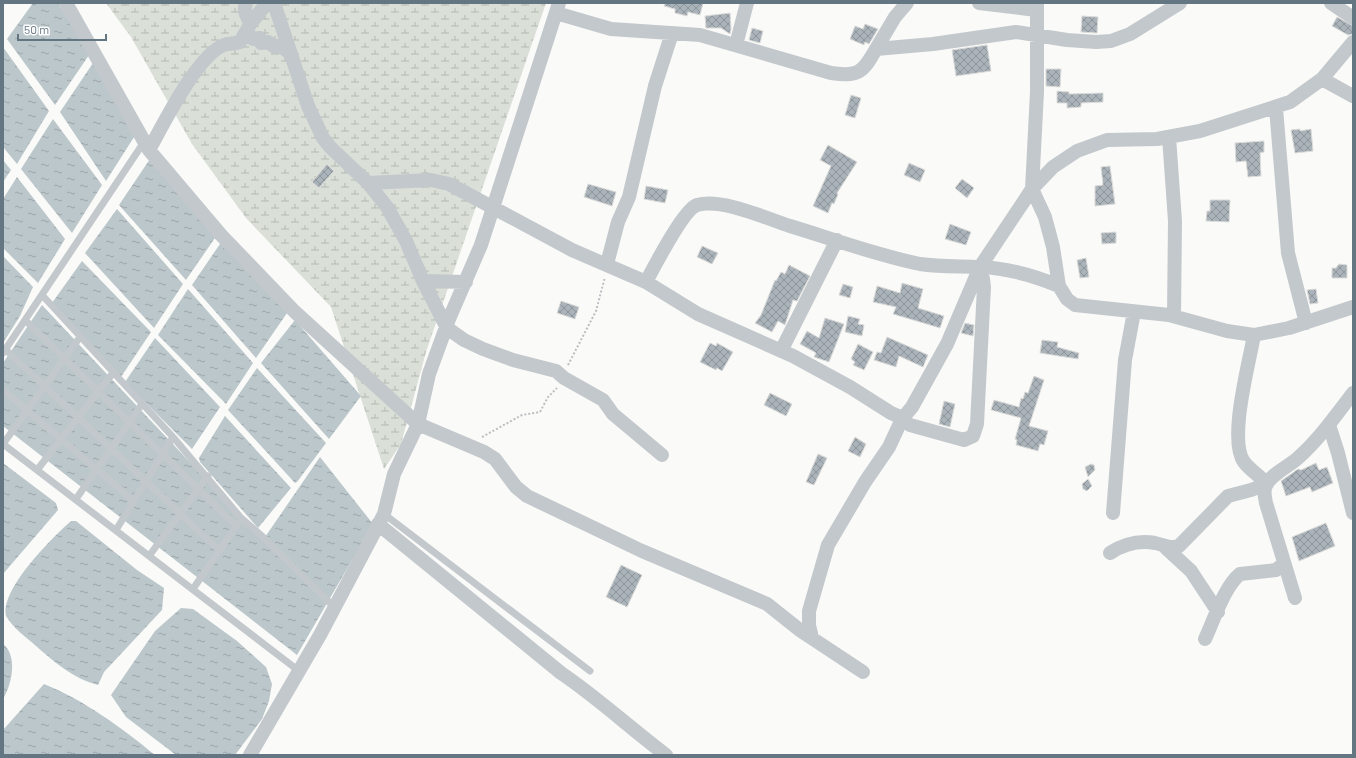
<svg xmlns="http://www.w3.org/2000/svg" width="1356" height="758" font-family="Barlow,sans-serif">
<defs>
<pattern id="wetland-marsh" width="20" height="14" patternUnits="userSpaceOnUse"><rect width="20" height="14" fill="#dadfd7"/><path d="M1 5h8M5 5V1M11 12h8M15 12V8" fill="none" stroke="#b4b9b4"/></pattern>
<pattern id="water-ripples" width="26" height="14" patternUnits="userSpaceOnUse"><rect width="26" height="14" fill="#bbc7cb"/><path d="M2 4q2-2 4 0t4 0M15 11q2-2 4 0t4 0" fill="none" stroke="#9ca6aa"/></pattern>
<pattern id="building-cross-hatch" width="8" height="8" patternUnits="userSpaceOnUse"><rect width="8" height="8" fill="#aab3b9"/><path d="M0 0l8 8M0 8l8-8" fill="none" stroke="#8e969c"/></pattern>
</defs>
<rect width="100%" height="100%" fill="#fafaf8"/>
<path fill="url(#wetland-marsh)" d="M106 3H546L426 352 401 444 384 469 331 307 246 218 192 144 131 37Z"/>
<path fill="url(#water-ripples)" d="M33 3H58L89 55 55 105 7 39Z
M3 47 49 111 17 164 3 147Z
M93 63 136 134 106 181 60 112Z
M53 119 102 185 72 233 21 169Z
M150 159 217 235 186 280 119 205Z
M3 160 11 170 3 182Z
M17 177 65 239 38 283 3 248V199Z
M117 209 183 284 154 328 85 253Z
M222 241 287 313 256 358 192 285Z
M3 256 33 287 20 316 3 343Z
M82 261 151 332 121 377 52 303Z
M188 289 253 363 226 404 158 335Z
M42 305 263 540 320 457 373 524 297 655 3 426V363Z
M295 320 361 396 329 439 261 363Z
M155 338 220 407 192 449 125 382Z
M257 368 326 443 297 482 295 483 228 410Z
M225 416 291 488 258 528 200 462 199 458Z
M3 463 56 503 58 510 3 574Z
M71 521H76L137 570 164 588 162 610 104 672 98 685C74 679 54 662 36 646 26 637 13 628 6 616 0 589 53 537 71 521Z
M181 608 193 609 237 641 266 667 272 684 269 701 262 719 235 755H176L126 717 111 695 155 631Z
M3 644C18 656 12 684 3 699Z
M44 684C84 700 122 728 155 755H3V730Z"/>
<path fill="url(#building-cross-hatch)" stroke="#dcdcda" d="M665 3H703L700 15 688 12 687 16 675 13V9L664 6Z
M730 13 731 29 730 34 721 28H706L705 16Z
M1082 16 1098 17 1097 33 1081 32Z
M1337 17 1353 26V34L1348 35 1332 26Z
M865 24 878 29 869 44 865 42 864 45 850 39 855 26 863 29Z
M752 28 763 31 760 43 749 40Z
M987 45 991 71 956 76 952 50Z
M1046 69H1061L1060 87 1046 86Z
M1057 91 1069 92V94L1103 93V102L1081 103V107L1067 108V103H1057Z
M851 95 861 98 855 118 845 115Z
M1300 129V131L1311 129 1313 151 1295 153 1291 130Z
M1264 141V152L1260 153 1261 176 1248 177 1246 161 1236 162 1235 143Z
M828 145 857 162 837 193 838 194 834 204 832 203 828 213 813 206 831 166 820 160Z
M909 163 925 170 920 182 904 175Z
M327 164 334 171 319 188 312 182Z
M1110 166 1115 204 1095 206V186L1103 185 1101 167Z
M962 179 974 188 967 198 955 188Z
M588 184 616 192 612 206 584 197Z
M646 186 668 190 665 203 644 199Z
M1210 200H1230L1229 222 1206 221 1207 211H1210Z
M950 224 971 232 966 245 945 239Z
M1116 232V243L1102 244 1101 233Z
M702 246 718 253 712 264 697 257Z
M1086 258 1089 277 1080 278 1077 260Z
M1339 264 1347 265V278H1332V268H1336Z
M789 265 810 276 797 301 793 300 785 325 778 321 772 332 755 323 761 315 775 280 776 281 781 272 785 274Z
M902 283 923 289 918 308 944 316 940 328 893 314 896 307 873 302 877 286 900 293Z
M843 284 853 287 850 298 839 295Z
M1316 289 1318 303 1310 304 1307 290Z
M561 301 579 307 575 319 557 313Z
M848 316 860 319 858 324 864 325 862 336 845 332Z
M825 318 844 324 829 362 814 357 816 353 800 344 807 331 819 338Z
M965 323 974 325 973 336 961 333Z
M887 337 928 355 923 367 899 356 896 367 874 360 877 352 881 353Z
M1042 340 1058 342 1057 347 1079 353 1078 359 1040 353Z
M710 343 716 346 717 343 733 352 722 371 717 368 716 370 700 362Z
M858 344 873 352 864 370 853 365 855 362 851 359Z
M1034 376 1044 380 1029 426 1048 431 1044 445 1040 444 1038 451 1016 445 1017 440 1015 439 1021 418 991 410 994 400 1019 407 1021 398 1023 399 1025 392 1028 393Z
M770 393 792 404 786 416 764 405Z
M944 401 955 404 950 427 939 424Z
M855 437 866 444 860 457 848 451Z
M818 454 827 458 814 485 806 482Z
M1316 463 1319 470 1327 467 1333 483 1312 492 1310 487 1286 496 1281 481 1298 469 1301 470Z
M1091 464 1094 465 1095 470 1088 477 1085 467Z
M1088 479 1092 486 1087 491 1083 489 1082 484Z
M1326 523 1335 546 1299 561 1292 537Z
M621 565 642 575 627 607 606 597Z"/>
<g fill="none" stroke-linecap="round" stroke-linejoin="round">
<path stroke="#bbbfc2" stroke-width="2" stroke-dasharray="2 2" stroke-linecap="butt" d="M568 365 596 311 605 277
M482 437 522 415 540 412 548 397 557 388"/>
<path stroke="#c3c8cc" stroke-width="7" d="M42 295 173 437 241 518 263 537 334 607
M25 320 236 526
M5 349 219 550
M3 353 144 142
M3 390 134 501
M3 444 299 671
M3 444 80 337
M37 470 113 373
M76 499 142 404
M384 514 590 671
M116 530 173 437
M149 556 208 476
M193 589 238 523"/>
<path stroke="#c3c8cc" stroke-width="14" d="M66 3 149 150 221 235 295 312 418 424 484 452 495 459 516 487 527 496 642 551 767 604 801 631 863 672
M274 3 308 106 323 138 330 147 368 183 387 207 406 241 423 281 466 282
M979 3 1036 10
M1037 3V92L1032 189 1045 217 1053 247 1059 286 1067 299 1075 305 1169 315 1227 331 1254 335 1289 328 1353 307
M1331 3 1353 18
M556 13 611 29 700 35 831 73C859 77 863 72 876 49L933 44 1016 32 1067 40 1096 42 1111 41 1130 34 1180 3
M251 23 267 3
M246 32 253 39 260 38 261 43 268 42 275 47H282L291 54
M736 45 747 3
M876 49 895 17 907 3
M1322 79 1353 96
M1276 108 1288 253 1306 323
M1169 137 1175 221 1174 316
M149 150C163 125 198 54 224 45 229 43 235 44 240 42L251 23C247 18 243 10 246 3
M368 183 431 180 449 184 572 250 646 282 698 314 793 356 850 387 891 413 898 416 910 425 964 440 973 436 977 424 984 287 983 279 979 271
M607 264 618 222 629 197 655 86 672 33
M423 281 447 328 464 340 483 349 513 360 556 371 564 378 603 400 613 414 662 455
M646 282C654 267 684 209 697 205 722 198 765 218 790 226 833 239 876 255 920 264 940 267 961 266 980 267 1007 268 1035 276 1059 286
M781 351 837 240
M1329 425 1338 453 1353 513
M1113 513 1125 360 1134 312
M378 524 561 673C598 698 630 728 666 755
M1166 548 1191 571 1218 612
M1110 553C1124 544 1138 540 1155 543 1165 545 1169 549 1179 546L1228 496 1251 490 1267 484C1260 476 1250 470 1244 462 1228 440 1249 364 1254 335
M1295 598 1266 503C1265 497 1263 491 1266 485 1272 473 1290 466 1299 457 1320 438 1336 415 1353 393
M812 638 809 625V611L828 545 865 482 889 447 902 419 912 407 947 344 980 267 1032 189 1053 167 1077 151 1107 140 1157 139 1200 131 1290 102 1322 79 1353 42
M1205 639C1214 620 1224 587 1240 574L1276 570 1284 563
M250 755 320 635 384 514 394 474 418 424 429 374 449 319 481 245 559 3"/>
</g>
<rect width="1356" height="758" fill="none" stroke="#657683" stroke-width="8"/>
<path d="M18 34v6h88v-6" fill="none" stroke="#657683" stroke-width="2"/>
<text x="24" y="34" font-size="12" fill="#657683" stroke="#ffffff" stroke-width="3" paint-order="stroke">50 m</text>
</svg>
